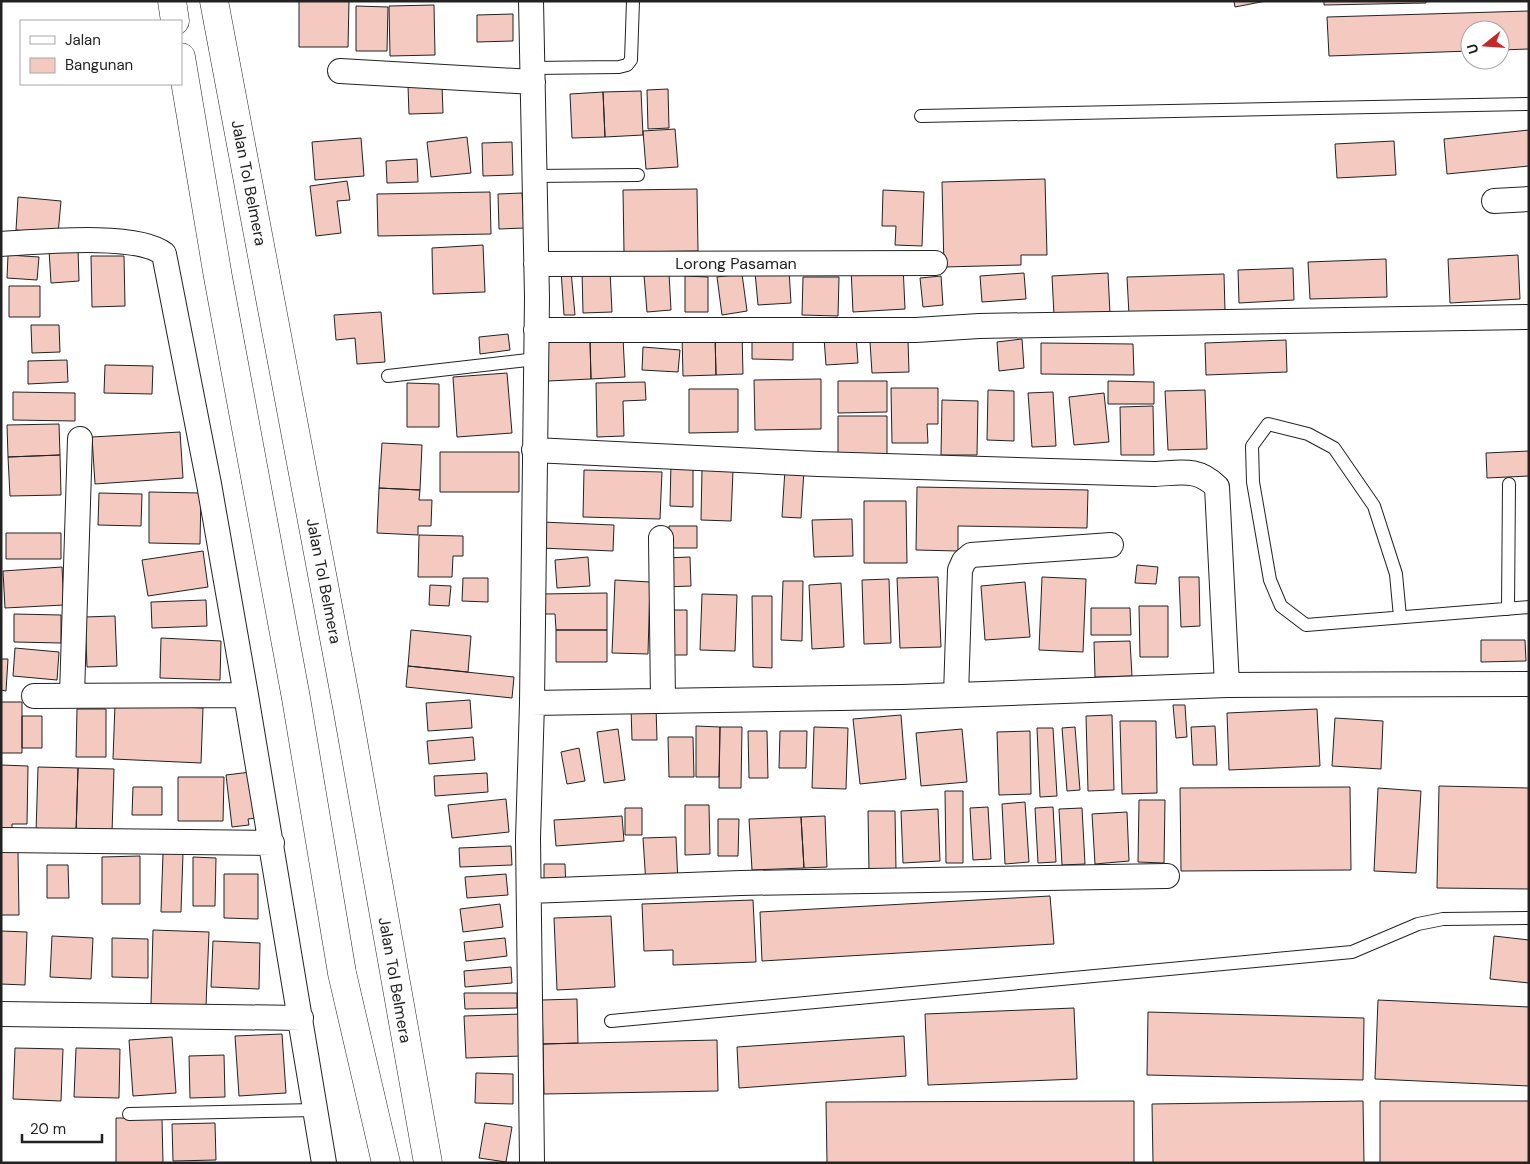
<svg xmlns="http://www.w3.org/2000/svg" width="1530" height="1164" font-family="'DM Sans',sans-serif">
<rect width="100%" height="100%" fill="#fff"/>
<path fill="#f3c9c0" stroke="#222" d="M299 1H349L348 47H299Z
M1234 1H1266L1235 7Z
M1324 1H1426V3L1324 5Z
M434 5 435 55 390 56 389 6Z
M356 6 388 7 387 51H356Z
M1529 11V49L1500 50V30H1470V51L1329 56 1327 17Z
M513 14V41L477 42V15Z
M442 85 443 113 409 114 408 86Z
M668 89 669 128 648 129 647 90Z
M641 91 643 135 605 137 603 92Z
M603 92 605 137 572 138 570 94Z
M675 129 678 167 646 169 643 131Z
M1529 130V166L1447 174 1444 139Z
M467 137 471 173 431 177 427 142Z
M361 138 364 176 315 180 312 142Z
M1394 141 1396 175 1337 178 1335 144Z
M512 142 513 175 483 176 482 143Z
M417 159 418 182 387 183 386 161Z
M1045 179 1047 255H1021V265L944 267 942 182Z
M347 181 350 200 337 201 341 233 316 236 310 186Z
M697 189 698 251 624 252 623 190Z
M883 190 924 192 922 246 895 245 896 226H882Z
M490 192 491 234 378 236 377 194Z
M522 193 524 228 499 229 498 194Z
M18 197 61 201 58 234 16 230Z
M483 245 485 292 433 294 432 248Z
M78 248 79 281 51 283 49 250Z
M8 255 39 257 37 280 7 278Z
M1518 255 1520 299 1450 303 1448 259Z
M91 256H124L125 306 92 307Z
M1386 259 1387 297 1310 299 1308 262Z
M903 265 905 309 853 312 851 268Z
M1293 268 1294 300 1239 303 1238 270Z
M610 270 612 312 583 313 582 271Z
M789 270 791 303 758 305 755 272Z
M561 271H571L575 315H564Z
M669 273 671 310 647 312 644 275Z
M1024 273 1026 299 982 302 980 276Z
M1108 273 1110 314 1054 316 1052 276Z
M742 274 747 311 722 315 717 277Z
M1224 274 1225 311 1129 315 1127 277Z
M685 276 708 277V312H685Z
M941 276 943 305 923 307 920 278Z
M803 277H839L838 316 802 315Z
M9 286H40V317H9Z
M381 312 385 362 357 364 355 338 336 340 334 315Z
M31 325H59L60 352 32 353Z
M742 333 743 374 716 375 715 334Z
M508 334 510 350 480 354 479 337Z
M715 334 716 375 683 376 682 335Z
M856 335 858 363 826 365 824 338Z
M752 337 793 339V360L752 359Z
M623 338 625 377 591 379 590 340Z
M1022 339 1024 368 999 371 997 342Z
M590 340 591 379 548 381 546 342Z
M908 340 909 372 872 373 870 342Z
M1286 340 1287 372 1206 375 1205 343Z
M1041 343 1133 344 1134 375 1041 374Z
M643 347 680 350 678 372 642 370Z
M67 360 68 382 28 384V361Z
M105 365 153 366 152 394 104 393Z
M507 373 512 433 457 437 453 377Z
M821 379V429L755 430 754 380Z
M838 381H887V412L838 413Z
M1108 381 1154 382V404H1108Z
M645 382 646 400 623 401 624 436 597 437 596 383Z
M407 383 439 384V427H407Z
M891 388H938V424H927L928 443H892Z
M689 389H738V432L689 433Z
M988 390 1014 391V441L987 440Z
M1205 390 1207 449 1168 450 1165 391Z
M13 392 75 393V421L13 420Z
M1053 392 1056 446 1032 447 1028 393Z
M1104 393 1109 442 1074 445 1069 397Z
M942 400 978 401 977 455H941Z
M1153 406 1154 455H1121L1120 407Z
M838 416H887V460H838Z
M59 424 60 455 8 457 7 425Z
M180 432 183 478 95 484 92 437Z
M382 443 422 445 420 490 379 488Z
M1529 451V476L1487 478 1486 453Z
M440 452H519V492H440Z
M60 455 61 495 10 496 8 457Z
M671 463H693V507L670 506Z
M702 469 733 470 731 521 701 520Z
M785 469 804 470 801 518 782 517Z
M584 470 662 472 660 519 583 517Z
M917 487 1088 490 1087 528 958 526V551L916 550Z
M379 488 420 490 419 500H432L431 526H418V535L377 533Z
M149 492 201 493 200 544 149 543Z
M99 493 142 494 141 526 98 525Z
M864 501H906L907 563H864Z
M852 519 853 556 814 557 812 520Z
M541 522 614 525 613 551 540 548Z
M669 526H697V548H669Z
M6 533H61V559H6Z
M419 535 463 536V556H453L452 577H418Z
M203 551 208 587 148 596 142 560Z
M588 557 590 586 557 588 555 560Z
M690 557 691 586 665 587 664 558Z
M1137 565 1158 567 1156 584 1135 583Z
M62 567 64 605 5 608 3 571Z
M938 577 941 647 900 648 897 578Z
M1042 577 1086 579 1083 652 1039 650Z
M1179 577H1199L1200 626 1181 627Z
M463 578H488V602L462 601Z
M889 579 891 643 864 644 862 580Z
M615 580 650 582 648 654 612 653Z
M783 581H803L802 641 781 640Z
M1025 582 1030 637 985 640 981 586Z
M841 583 844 647 812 649 809 585Z
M430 585 451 586 449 606 429 605Z
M607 593V630H556L555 614H541V594Z
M702 594 737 595 735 651 700 650Z
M752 596H772V668L753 667Z
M206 600 207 626 152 628 151 602Z
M1139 606H1168V657H1140Z
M1091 608H1130L1131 635H1091Z
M665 610H687V655H665Z
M14 614 61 615V643L14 642Z
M115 616 117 666 87 667 85 617Z
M411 630 471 636 468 672 408 666Z
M556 630H607V662H556Z
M161 638 221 641 220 680 160 678Z
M1481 640H1525L1526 661 1481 662Z
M1130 641 1132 676 1095 677 1094 642Z
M15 648 59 652 57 680 13 676Z
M1 659H8L6 691 1 690Z
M408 666 514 677 512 698 406 687Z
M470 700 472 728 428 731 426 703Z
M1 702H22V753H1Z
M115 704 203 708 201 763 113 759Z
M1173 705H1185L1187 737 1176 738Z
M656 707 657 740H632L631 708Z
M77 709H106V757H76Z
M1317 709 1320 766 1229 770 1227 713Z
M901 715 906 779 860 784 853 719Z
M1112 715 1114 790 1088 791 1086 716Z
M22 716H42V748H22Z
M1335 718 1383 721 1381 769 1332 766Z
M1120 721H1156L1157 793 1122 794Z
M696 726 720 727 719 777H696Z
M1215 726 1217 765H1193L1191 727Z
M720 727H742L741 788H719Z
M814 727 848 728 846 789 812 788Z
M1075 727 1080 790 1067 791 1062 728Z
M1037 728H1053L1057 796 1040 797Z
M618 729 625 780 604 783 597 732Z
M962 729 967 782 921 786 916 733Z
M748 731H767L768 778H749Z
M780 731H807L806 768H779Z
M1030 731 1031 794 999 795 997 732Z
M473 737 475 760 429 764 427 741Z
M668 737H693L694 777H669Z
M579 748 585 781 567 784 561 752Z
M1 765 28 766 27 824H12V834H1Z
M38 767 78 768 76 833 36 832Z
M78 768 114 769 112 833H76Z
M251 772 257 818 248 819 249 825 232 827 226 775Z
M487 773 488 792 435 796 434 776Z
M178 777H224L223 821H178Z
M1439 786 1529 788V889L1437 888Z
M133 787H162V815H132Z
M1350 787 1351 870 1181 871 1180 788Z
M1378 788 1421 791 1416 873 1374 871Z
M945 791H963V863H946Z
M506 799 509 832 452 838 448 805Z
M1139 800H1165L1164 863 1138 862Z
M1025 802 1029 862 1005 864 1002 804Z
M685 805H709L710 854 685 855Z
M988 807 991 859 973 860 970 808Z
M1053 807 1056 862 1038 863 1035 808Z
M625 808H642V835H625Z
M1082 808 1085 864 1062 865 1059 809Z
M938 809 940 861 903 863 901 811Z
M868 811H895L896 870 869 871Z
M1127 812 1129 861 1095 864 1092 814Z
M622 816 624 841 556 846 554 820Z
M825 816 827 867 804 868 801 817Z
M801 817 804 868 752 870 749 819Z
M718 819H739L738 856H718Z
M676 837 678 884 646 885 643 838Z
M511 846 512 865 460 867 459 848Z
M1 852H18L19 915H1Z
M163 853H183L181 912H161Z
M140 856V904H102V857Z
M193 857 216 858 215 906H193Z
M544 864H565L566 888 544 889Z
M47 865H68L69 898H47Z
M224 874H258V919L224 918Z
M506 874 508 895 467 898 465 877Z
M1050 896 1054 944 762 961 760 912Z
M753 900 756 962 673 965V950L644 951 642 904Z
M500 904 503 927 463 932 460 909Z
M611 916 615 987 557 990 554 918Z
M153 930 209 932 206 1006 151 1004Z
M1 931 27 932 25 985 1 984Z
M52 936 93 938 91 979 50 977Z
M1494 936 1529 940V983L1490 979Z
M112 938 148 939V978L112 977Z
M505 938 507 956 466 961 464 942Z
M213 941 260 943 259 989 211 987Z
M511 967 512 983 465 987 464 971Z
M464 993H517V1008L465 1009Z
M577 999 578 1043 543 1044 542 1000Z
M1378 1000 1529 1007V1086L1375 1079Z
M1074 1008 1077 1079 928 1085 925 1014Z
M1148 1012 1364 1018 1363 1080 1147 1075Z
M521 1014 522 1056 466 1058 464 1016Z
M282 1034 286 1093 239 1096 235 1036Z
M904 1036 906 1076 739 1088 737 1047Z
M172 1037 176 1093 133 1096 129 1040Z
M717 1040 718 1091 544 1094 543 1044Z
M15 1048 63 1049 61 1101 13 1099Z
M76 1048 120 1049 119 1098 74 1097Z
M224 1055 225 1097 190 1098 189 1056Z
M476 1073 513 1074V1104L475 1103Z
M1134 1101V1163H827L826 1102Z
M1363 1101 1364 1163H1153L1152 1104Z
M1380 1101H1529V1163H1380Z
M116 1118H162L163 1163H116Z
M215 1123 216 1160 173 1161 172 1124Z
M485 1123 512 1127 506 1162 479 1158Z"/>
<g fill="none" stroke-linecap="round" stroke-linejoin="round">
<g stroke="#222" stroke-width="14">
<path id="lane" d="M533 68 619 67 627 65 631 60 633 1
M921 116 1529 104
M534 176 638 175
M388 376 536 359
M1508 609 1509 484
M1400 617 1396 574 1374 506 1334 448 1308 434 1268 424 1252 446 1253 482 1270 580 1281 606 1306 625 1529 607
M611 1021 1352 952 1418 924 1443 919 1529 918
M129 1114 315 1110"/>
</g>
<g stroke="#222" stroke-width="26">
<path id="street" d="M531 1 537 298 532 703 528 838 532 1163
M340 71 533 82
M1494 201 1529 199
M1 244C37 242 138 232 164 254L209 484 246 695 324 1163
M536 264 935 263
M536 330H916L979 326 1529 317
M534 450 818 464 1154 474C1180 473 1197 467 1217 487L1227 685 1529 684
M661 538 663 701
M72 695 80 439
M956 695 960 570 964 561 971 555 1111 545
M34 696 246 695
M532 703 902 697 1227 685
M1 840 272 843
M529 891 741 883 1167 876
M1 1014 301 1018"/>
</g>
<g stroke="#222" stroke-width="29">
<path id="highway" d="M172 1 175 21
M214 1 347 707 428 1163
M181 57 218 277 296 698 342 973 386 1163"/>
</g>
<use href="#lane" stroke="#fff" stroke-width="12"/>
<use href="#street" stroke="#fff" stroke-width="24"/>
<use href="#highway" stroke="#fff" stroke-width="28"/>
</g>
<g text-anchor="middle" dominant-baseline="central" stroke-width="4" stroke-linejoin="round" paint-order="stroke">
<g font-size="16" fill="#222" stroke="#fff">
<text transform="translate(249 183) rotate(79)">Jalan Tol Belmera</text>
<text x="736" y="263">Lorong Pasaman</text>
<text transform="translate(324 581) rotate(79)">Jalan Tol Belmera</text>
<text transform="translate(395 980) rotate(80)">Jalan Tol Belmera</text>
</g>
</g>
<rect width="1530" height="1164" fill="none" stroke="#222222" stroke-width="5"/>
<rect x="20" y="20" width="162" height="65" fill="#ffffff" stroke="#a7a7a7"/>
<rect x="30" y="36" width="25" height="8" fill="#ffffff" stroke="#a7a7a7"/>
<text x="65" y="45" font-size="15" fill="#222222">Jalan</text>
<rect x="30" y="58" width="25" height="15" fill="#f3c9c0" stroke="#a7a7a7"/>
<text x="65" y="70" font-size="15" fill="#222222">Bangunan</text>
<g transform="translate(1485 45) rotate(253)"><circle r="24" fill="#ffffff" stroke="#a7a7a7"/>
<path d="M0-4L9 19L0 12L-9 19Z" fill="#c62828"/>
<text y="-8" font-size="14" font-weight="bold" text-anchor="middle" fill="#222222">U</text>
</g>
<path d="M22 1134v8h80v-8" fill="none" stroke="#222222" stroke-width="2.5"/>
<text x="30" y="1134" font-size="15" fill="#222222" stroke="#ffffff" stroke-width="4" paint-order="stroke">20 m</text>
</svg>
